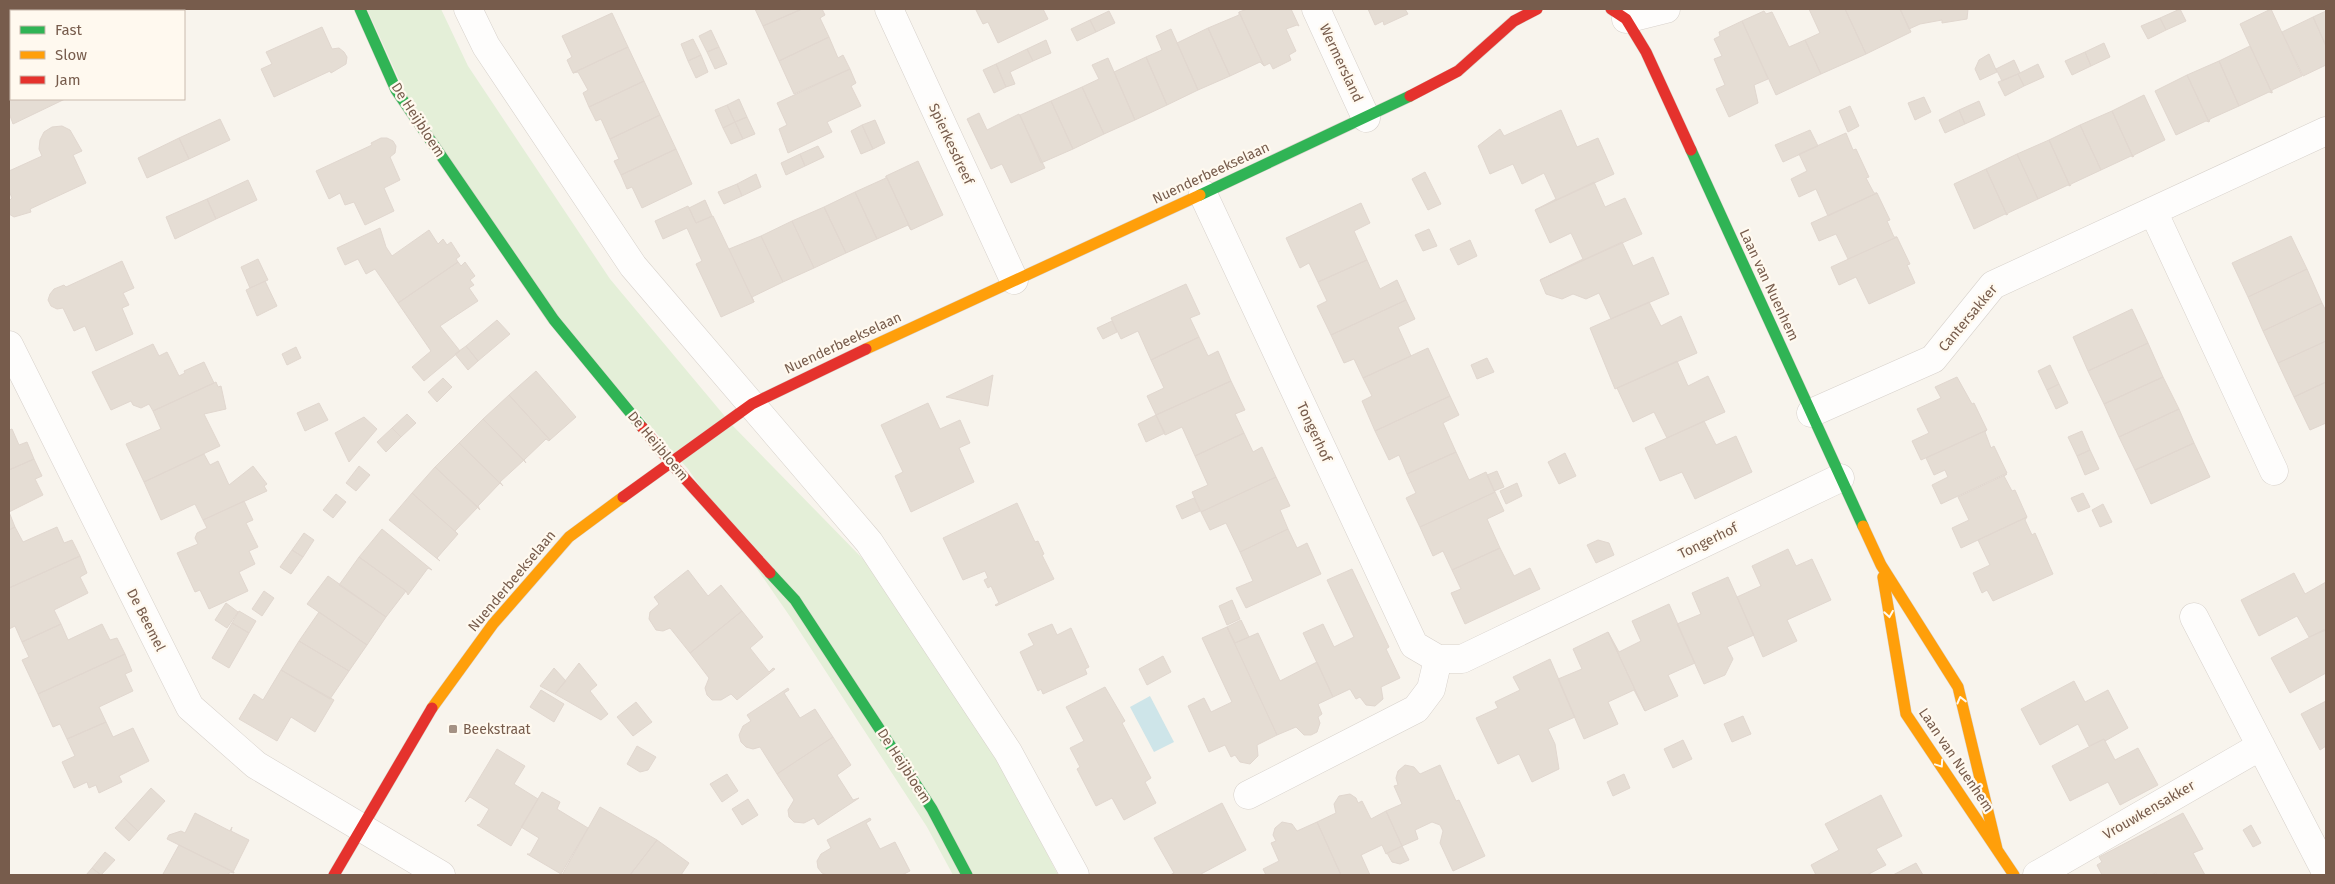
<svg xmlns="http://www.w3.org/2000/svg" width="2335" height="884" font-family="'Fira Sans',sans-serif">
<rect width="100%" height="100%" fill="#f8f4ed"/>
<path fill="#e4efd8" d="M367 9H441L468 66 610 279 733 426 865 561 1004 770 1058 875H953L927 827 791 618 688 469 560 323 407 97Z"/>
<path fill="#cee5e9" d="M1150 696 1174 742 1154 752 1130 707Z"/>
<path fill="#e5ddd4" stroke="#e1d7cf" d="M9 9H25L26 11H11V24L9 25Z
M755 9H802L763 26Z
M802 9H822L825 15 820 18 829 37 779 61 763 26Z
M980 9H1043L1048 19 998 43 988 22 983 24 976 10Z
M1247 9H1291L1299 26 1297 25 1286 29 1296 51 1289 55 1291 60 1273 69 1270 63 1264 66 1239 12Z
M1368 9H1405L1408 14 1384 25 1383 21 1375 25Z
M1809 9H1845L1866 54 1821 74 1805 40 1820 33Z
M1845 9H1900L1911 32 1866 54Z
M1900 9H1968L1967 19 1942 23V20L1920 24 1909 29Z
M2180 9 2186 21 2166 30 2160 18Z
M2271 9 2302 76 2272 90V93L2240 24Z
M1109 11 1115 23 1096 32 1090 20Z
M1764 11 1766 14 1772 12 1789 47 1805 40 1821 74 1776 95 1742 21Z
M2326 11V46L2313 17Z
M1239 12 1264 66 1260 62 1230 76 1208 28 1239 15Z
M612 13 628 47 573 73 567 60 572 57 562 36Z
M2313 17 2326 46V65L2303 76 2282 32Z
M2160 18 2166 30 2148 39 2141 26Z
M1090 20 1096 32 1077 41 1071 29Z
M1742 21 1768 79 1754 85 1758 103 1729 117 1716 89 1725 85 1714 59 1722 56 1714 39 1720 36 1719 32Z
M322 27 332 49 339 48 344 52 347 57 346 64 331 73 330 71 274 97 261 69 272 64 266 52Z
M1208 28 1230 76 1198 90 1177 43Z
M1171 29 1198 90 1167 105 1146 57 1162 50 1156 36Z
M711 30 719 47 707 52 699 36Z
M829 37 838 58 843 55 850 69 794 94 779 61Z
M693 39 701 55 688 61 681 44Z
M1046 40 1051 53 1033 61 1027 49Z
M2104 43 2110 57 2091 66 2085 52Z
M2250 46 2272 93 2269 92 2239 106 2219 61Z
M628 47 644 81 589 107 583 93 588 90 578 72 573 73Z
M719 47 727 64 715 69 707 52Z
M1027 49 1033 61 1010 72 1015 84 1006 87 996 64Z
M2085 52 2091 66 2072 75 2065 61Z
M1989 54 1997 72 1980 80 1975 69 1979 60Z
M9 55 11 57V99H65L13 124 9 113Z
M701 55 708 72 696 78 688 61Z
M1146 57 1167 105 1135 120 1114 72Z
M1108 58 1135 120 1104 134 1082 87 1099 79 1092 65Z
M2014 60 2020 73 2002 81 1996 69Z
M2219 61 2239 106 2210 119 2209 122 2187 75Z
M996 64 1006 87 994 93 983 70Z
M2038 64 2044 77 2024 86 2018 74Z
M850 69 856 83 851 86 861 106 827 122 832 132 788 153 779 129 787 125 777 103Z
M2018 74 2024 86 2005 96 1998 82Z
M2187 75 2209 122 2206 121 2176 135 2155 91Z
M644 81 660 115 610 139 601 119 596 121 589 107Z
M1082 87 1104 134 1073 149 1051 101Z
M2144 95 2165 140 2134 155 2133 157 2112 111Z
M1924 97 1931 112 1915 120 1908 103Z
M739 99 747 117 735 122 727 105Z
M1051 101 1073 149 1041 163 1020 115Z
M1979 101 1985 115 1965 124 1959 110Z
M727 105 735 122 723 128 715 110Z
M1850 106 1859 126 1848 132 1839 111Z
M1561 110 1577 147 1598 138 1614 174 1535 210 1556 199 1544 173 1522 184 1513 164 1490 174 1478 146 1500 129 1504 136Z
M1959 110 1965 124 1945 133 1939 120Z
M2112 111 2133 157 2131 156 2101 170 2080 125Z
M979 113 987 130 1019 114 1045 168 1011 183 1002 164 991 169 967 119Z
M660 115 676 149 621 175 614 161 619 159 610 139Z
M747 117 755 134 743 139 735 122Z
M220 119 230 140 189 159 179 138Z
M875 120 885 143 873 149 862 125Z
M735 122 743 139 731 144 723 128Z
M862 125 873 149 861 154 851 131Z
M2080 125 2101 170 2071 184 2070 186 2049 140Z
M62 126 70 130 82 151 73 155 86 183 30 209 31 212 14 217 9 214V201L12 198 9 191V171L42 156 39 149 40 140 44 132 52 127Z
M1810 130 1818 146 1783 162 1775 145Z
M1846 133 1853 150 1856 149 1869 177 1866 178 1874 193H1877L1828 216 1816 189 1799 197 1791 179 1807 171 1799 154Z
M179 138 189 159 147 178 138 158Z
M381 138H387L393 141 396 146 395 153 390 157 400 180 384 188 394 211 365 225 354 202 345 205 340 193 329 199 316 171 372 145 371 143Z
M2049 140 2070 186 2068 185 2038 199 2017 154Z
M818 146 824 157 805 166 800 154Z
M676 149 692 184 642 208 632 187 627 189 621 175Z
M800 154 805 166 786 175 781 163Z
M2017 154 2038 199 2008 213 2007 215 1986 169Z
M918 161 943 215 911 230 886 176Z
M1986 169 2007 215 2005 214 1974 229 1954 184Z
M1425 172 1441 204 1428 210 1412 179Z
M756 174 761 187 742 196 737 184Z
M886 176 911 230 908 225 877 239 855 192 886 178Z
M248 180 257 200 216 219 207 199Z
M1594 182 1605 207 1625 198 1642 234 1540 280 1583 259 1571 233 1550 243 1535 210Z
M737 184 742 196 724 204 718 192Z
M855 192 877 239 846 253 824 207Z
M1877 193 1890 220 1887 221 1894 237H1897L1848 259 1836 234 1819 241 1811 223Z
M207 199 216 219 175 239 166 217Z
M705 200 712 216 696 223 689 208Z
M1361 203 1370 223 1354 231 1367 260 1318 282 1309 263 1300 268 1286 238Z
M688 206 696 223 713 216 754 302 721 317 696 264 702 261 687 228 663 239 655 221Z
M824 207 846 253 814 268 792 221Z
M792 221 814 268 783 282 761 236Z
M380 228 386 247 392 256 429 230 438 244 443 239 447 245 451 242 460 256 456 259 458 262 398 303 375 269 366 274 358 259 345 265 337 248Z
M1429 229 1437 246 1423 251 1415 235Z
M761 236 783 282 752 297 754 302 729 249Z
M2291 236 2307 269 2248 297 2232 263Z
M1897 237 1910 264 1907 265 1915 283 1869 304 1856 277 1839 285 1831 267Z
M1470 240 1477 256 1458 265 1450 249Z
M1622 242 1633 266 1653 257 1669 294 1611 319 1599 293 1586 299 1573 294 1562 299 1546 294 1540 280Z
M258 259 268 280 250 288 241 267Z
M1367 260 1380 289 1397 280 1406 300 1331 335 1317 306 1327 301 1318 282Z
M122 261 134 288 123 293 129 305 122 308 133 334 96 351 85 326 74 331 63 308 57 309 51 306 48 300 50 294 54 289 64 285 66 287Z
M458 262 461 266 465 262 475 276 470 280 474 285 469 288 478 301 440 326 460 351 424 381 412 367 431 351 398 303Z
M2307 269 2322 303 2263 331 2248 297Z
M265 281 277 306 257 316 246 290Z
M1186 284 1200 314 1190 318 1199 337 1151 360 1138 331 1121 339 1111 318Z
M1406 300 1415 319 1398 327 1411 356 1363 378 1354 359 1344 363 1331 335Z
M1649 302 1661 326 1681 316 1697 353 1615 389 1590 328Z
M2322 303 2326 311V341L2278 363 2263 331Z
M2132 309 2148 343 2088 371 2073 337Z
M497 320 510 334 478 361 466 346Z
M1112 321 1117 332 1103 339 1097 328Z
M1199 337 1208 356 1218 351 1231 381 1156 415 1147 396 1164 388 1151 360Z
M2326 341V382L2294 397 2278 363Z
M2148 343 2163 377 2104 404 2088 371Z
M153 344 159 356 167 352 179 376 185 373 184 371 204 362 214 383 153 411 149 404 141 408 133 405 131 401 111 410 92 372Z
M466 346 478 361 468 370 455 354Z
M296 347 301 358 287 365 282 354Z
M1428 348 1450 396 1375 431 1362 401 1372 396 1363 378Z
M1487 358 1494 372 1477 379 1471 365Z
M1677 361 1688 386 1708 376 1725 412 1667 438 1654 412 1633 422 1617 388Z
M2050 365 2059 384 2047 390 2038 371Z
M536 371 576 417 550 440 509 395Z
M993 375 988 406 946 397Z
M1957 377 1972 404 1974 403 1987 430 1921 460 1912 441 1929 433 1917 409 1941 398 1935 387Z
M2163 377 2179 409 2119 437 2104 404Z
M443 378 452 387 437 402 428 392Z
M1231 381 1245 410 1235 414 1244 433 1195 456 1182 427 1165 435 1156 415Z
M216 382 218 387 221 386 226 409 204 414 220 446 144 482 126 444 161 429 153 411Z
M2326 382V423L2310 430 2294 397Z
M2059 384 2068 403 2056 409 2047 390Z
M509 395 550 440 549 441 546 439 524 460 526 463 483 419Z
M1450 396 1459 415 1443 423 1456 452 1407 474 1399 455 1389 460 1375 431Z
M319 403 328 420 305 431 297 413Z
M928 403 940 429 960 420 970 443 959 448 974 482 911 512 895 476 903 472 881 425Z
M2179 409 2194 443 2135 470 2119 437Z
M407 414 416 423 401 437 392 428Z
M1156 415 1165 433 1146 442 1138 424Z
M364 417 377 429 349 462 335 433Z
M483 419 524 460 500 482 503 486 459 443Z
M1704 421 1716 445 1736 436 1752 472 1695 499 1682 472 1660 481 1645 448Z
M392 428 401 437 386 452 377 442Z
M12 429 19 445 27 442 34 459 9 470V430Z
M1987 430 1985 432 1991 448 1994 446 2007 473 1941 504 1932 485 1948 477 1945 470 1934 475 1926 458Z
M2082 431 2090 450 2077 456 2068 437Z
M1244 433 1253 452 1262 447 1276 477 1201 512 1192 492 1208 485 1195 456Z
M459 443 500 483 478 506 480 510 435 467Z
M2194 443 2210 477 2151 504 2135 470Z
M2090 450 2099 469 2085 475 2077 456Z
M1456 452 1469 480 1486 472 1495 492 1420 527 1406 498 1416 493 1407 474Z
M1565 453 1576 476 1559 484 1548 462Z
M204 454 210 465 218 461 229 485 253 466 267 484 264 486 267 491 203 520 195 504 161 520 144 482Z
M34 459 42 476 35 479 43 495 9 512V470Z
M359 466 370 475 356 491 346 483Z
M435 467 478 507 455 531 458 534 412 493Z
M1497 471 1504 487 1494 491 1487 475Z
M2007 474 2004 476 2012 491 2015 490 2027 517 1961 548 1952 528 1969 520 1958 497Z
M1276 477 1290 506 1280 510 1288 529 1240 552 1226 523 1210 530 1201 512Z
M1517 483 1522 496 1506 504 1500 491Z
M1495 492 1504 511 1487 519 1500 548 1452 570 1443 551 1433 556 1420 527Z
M412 493 458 534 437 558 440 561 389 520Z
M2083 493 2090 507 2078 512 2071 498Z
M336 494 346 502 333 518 323 510Z
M1194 498 1200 511 1182 519 1176 506Z
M244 501 253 520 246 523 258 547 249 551 255 564 239 572 248 591 209 609 200 590 195 592 177 553 198 544 195 538 197 533 207 528 203 520Z
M1017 503 1035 542 1038 541 1044 554 1042 555 1054 579 996 606 995 605 999 603 991 586 988 588 984 580 988 578 985 571 963 580 943 538Z
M2103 504 2112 522 2100 527 2092 510Z
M9 512 15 527 9 530Z
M2027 517 2025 520 2032 535 2035 533 2053 574 1993 601 1987 590 1982 593 1973 573 1990 565 1978 540Z
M15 527 23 542 57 527 64 543 72 540 80 556 9 588V530Z
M382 529 432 570 428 568 408 595 406 591 359 557Z
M1288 529 1297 548 1307 543 1321 574 1246 608 1236 588 1253 581 1240 552Z
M304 533 314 540 303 557 292 550Z
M1598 540 1609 543 1614 555 1596 563 1587 545Z
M1500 548 1514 576 1530 568 1540 589 1465 624 1451 593 1461 589 1452 570Z
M1788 549 1796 566 1812 559 1831 600 1787 620 1797 641 1763 657 1737 597 1761 586 1752 566Z
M292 550 303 557 291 574 280 567Z
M80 556 87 573 80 577 88 593 54 610 61 624 22 642 15 626 9 629V588Z
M359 557 406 591 386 617 339 585Z
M1352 569 1389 647 1386 649 1400 678 1381 687 1383 699 1375 706 1366 705 1360 697 1356 699 1350 689 1333 697 1303 633 1323 624 1334 647 1354 637 1327 580Z
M688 570 708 596 721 585 742 611 690 653 670 628 663 631 656 630 649 619 650 612 659 604 654 597Z
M2294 573 2305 594 2326 582V630L2309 637 2297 616 2259 636 2241 600Z
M328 576 386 617 367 645 307 604Z
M1728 577 1754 635 1727 647 1733 659 1725 675 1704 684 1677 624 1701 614 1692 593Z
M264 591 274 598 262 616 252 609Z
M1232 600 1240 619 1227 625 1219 606Z
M226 603 238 612 227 628 215 620Z
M1669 604 1695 663 1668 675 1678 696 1645 711 1608 632 1619 652 1641 641 1632 621Z
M239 611 256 621 249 633 232 623Z
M742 611 763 637 750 648 769 672 773 668 775 669 737 700 731 694 721 700H712L707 695 705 688 709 678 690 653Z
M319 612 367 645 349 671 299 641Z
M1241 620 1249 637 1235 643 1227 627Z
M232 623 249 633 229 668 212 658Z
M61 624 68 640 102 624 110 640 117 638 125 654 38 694 22 660 29 657 22 642Z
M1052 624 1057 635 1071 628 1089 667 1085 669 1087 674 1043 694 1041 689 1038 691 1020 652 1034 645 1028 634Z
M1227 627 1277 735 1257 745 1258 756 1250 764 1240 762 1235 755 1231 757 1225 745 1209 752 1188 706 1204 698 1211 712 1232 702 1202 638Z
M1227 627 1235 643 1258 633 1280 681 1317 662 1333 697 1318 704 1322 714 1318 717 1320 723 1317 732 1311 735H1304L1296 727 1277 735Z
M2323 630H2326V673L2290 693 2271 658Z
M1608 632 1645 711 1634 690 1608 702 1618 724 1584 739 1558 679 1582 669 1573 649Z
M299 641 349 671 330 699 281 670Z
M125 654 132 671 125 674 133 691 99 707 106 722 67 739 60 724 53 727 38 694Z
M1163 656 1171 672 1147 685 1139 669Z
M1550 659 1575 717 1548 729 1555 744 1559 769 1532 782 1519 754 1498 764 1476 718 1498 708 1495 702 1520 690 1513 677Z
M579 663 597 685 590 691 608 714 601 720 555 694Z
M554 668 566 681 555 694 540 686Z
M281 670 334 700 315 732 291 717 277 741 239 719 254 694 263 700Z
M2074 681 2085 702 2108 690 2128 728 2105 741 2104 739 2089 746 2078 724 2040 745 2021 709Z
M1105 687 1125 721 1122 723 1151 778 1145 782 1156 803 1124 820 1112 798 1096 806 1077 769 1080 767 1070 748 1084 741 1066 707Z
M788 688 789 690 784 693 800 718 815 709 833 737 777 774 760 747 753 749 746 747 741 742 739 735 743 726 751 721 747 715Z
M541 690 564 704 554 722 530 707Z
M2326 701V746L2320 750 2301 714Z
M636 702 652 722 633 736 617 717Z
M1743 716 1751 734 1732 742 1724 724Z
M106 722 113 737 133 728 149 761 119 776 122 782 99 793 96 785 89 788 87 782 74 788 62 762 75 756 67 739Z
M833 737 851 765 837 775 853 800 859 798 818 825 814 818 804 823 794 822 789 817 788 810 794 800 777 774Z
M2104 739 2115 760 2138 748 2158 785 2120 805 2108 782 2070 801 2052 766Z
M1683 740 1692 759 1673 768 1664 749Z
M637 746 656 757 648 770 640 772 627 764Z
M497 749 525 766 514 784 538 799 511 846 477 825 480 824 489 809 470 797 465 802Z
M1405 765 1414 767 1420 774 1440 765 1456 801 1459 800 1485 856 1453 871 1440 843 1443 831 1440 825 1432 822 1415 830 1418 839 1402 846 1386 811 1402 804 1394 786 1398 785 1396 778 1398 771Z
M727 774 738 791 722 802 710 784Z
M1624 774 1630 788 1613 796 1607 782Z
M151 788 165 801 138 831 124 818Z
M542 792 560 802 557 809 588 828 561 874 527 854H530L539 838 521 827Z
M1350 794 1356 798 1358 803 1362 801 1371 819 1386 811 1402 846 1386 854 1382 845 1361 855 1370 875H1341L1317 822 1336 813 1334 804 1339 796Z
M1881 795 1902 836 1876 849 1886 865 1867 875H1816L1811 865 1839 850 1825 824Z
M748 799 758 815 742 825 732 809Z
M1222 803 1246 850 1201 874 1202 875H1170L1174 873 1154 838Z
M600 807 657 840 630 875H562Z
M195 813 230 831 232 827 231 831 249 840 233 872 167 839 169 835 181 831 185 833Z
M2183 813 2203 849 2193 853 2205 875H2157L2156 873 2151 875H2102L2097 865 2102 862 2099 857Z
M124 818 138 831 129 841 115 828Z
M870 818 871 820 866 823 880 849 895 842 910 871 902 875H827L822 873 818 868 817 861 821 854 831 848 827 840Z
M1282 822 1292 824 1297 831 1317 822 1341 875H1266L1263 869 1279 861 1271 843 1276 841 1273 835 1275 828Z
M2251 825 2261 843 2253 847 2243 830Z
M657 840 689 863 681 875H630Z
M179 845 234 872V873L230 872 228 875H166L163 874Z
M1402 846 1409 860 1400 864 1392 862 1387 853Z
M105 852 115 860 101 875 92 868Z
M1916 863 1923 875H1893Z
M92 868 101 875H86Z"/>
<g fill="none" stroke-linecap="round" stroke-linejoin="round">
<g stroke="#d7d1cb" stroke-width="29">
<path id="street" d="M468 9 486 46 633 266 869 542 1008 752 1075 875
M889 9 1014 280
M1316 9 1366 118
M1626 19 1666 9
M1203 194 1414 645 1438 659 1431 689 1416 709 1248 795
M2153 211 2274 471
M9 345 190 707 256 765 441 875
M1811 413 1933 359 1993 285 2326 131
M2194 617 2326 872
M1438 659H1462L1840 478
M2037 875 2261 746"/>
</g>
<g stroke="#d8d1c9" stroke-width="12">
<path id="fast" d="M360 9 396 90 554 320 642 427
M1691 150 1863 526
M1200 195 1410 96
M770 573 795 600 932 809 967 875"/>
</g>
<g stroke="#d8d1c9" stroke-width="12">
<path id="slow" d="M866 349 1200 195
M1863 526 1881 565 1958 687 1997 849
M1883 577 1906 714 2014 875
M432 708 493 624 569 537 623 497"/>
</g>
<g stroke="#d8d1c9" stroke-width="12">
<path id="jam" d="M1611 9 1626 19 1646 52 1691 150
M1410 96 1458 71 1514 21 1537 9
M642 427 670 462 770 573
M623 497 752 404 866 349
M334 875 432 708"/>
</g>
<use href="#street" stroke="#fefdfc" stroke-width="28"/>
<use href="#fast" stroke="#30b455" stroke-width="11"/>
<use href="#slow" stroke="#ff9f0a" stroke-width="11"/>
<use href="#jam" stroke="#e5322d" stroke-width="11"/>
</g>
<defs><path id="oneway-chevron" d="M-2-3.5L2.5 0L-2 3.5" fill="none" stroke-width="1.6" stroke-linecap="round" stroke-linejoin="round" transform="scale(1.25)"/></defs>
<g stroke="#fff9ef">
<use href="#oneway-chevron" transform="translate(1889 614) rotate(81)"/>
<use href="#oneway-chevron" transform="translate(1961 700) rotate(-104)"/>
<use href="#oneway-chevron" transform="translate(1940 764) rotate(56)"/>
</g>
<rect fill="#a49184" stroke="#fff9ef" stroke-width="2" x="448" y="724" width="10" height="10" rx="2.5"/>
<g text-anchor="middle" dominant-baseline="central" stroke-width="4.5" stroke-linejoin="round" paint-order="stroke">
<g font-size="14" fill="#775c4c" stroke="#fff9ef">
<text transform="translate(1341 63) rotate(65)">Wermersland</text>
<text transform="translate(418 120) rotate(57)">De Heijbloem</text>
<text transform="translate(951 144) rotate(65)">Spierkesdreef</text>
<text transform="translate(1211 173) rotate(-25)">Nuenderbeekselaan</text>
<text transform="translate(1769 285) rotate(65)">Laan van Nuenhem</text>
<text transform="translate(1968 318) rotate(-50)">Cantersakker</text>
<text transform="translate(843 343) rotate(-25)">Nuenderbeekselaan</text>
<text transform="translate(1314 432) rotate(65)">Tongerhof</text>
<text transform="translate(658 446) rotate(50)">De Heijbloem</text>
<text transform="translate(1708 541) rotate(-26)">Tongerhof</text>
<text transform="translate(512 581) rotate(-50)">Nuenderbeekselaan</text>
<text transform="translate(146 620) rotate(63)">De Beemel</text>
<text transform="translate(1956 760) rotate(56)">Laan van Nuenhem</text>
<text transform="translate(904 766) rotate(57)">De Heijbloem</text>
<text transform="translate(2149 810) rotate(-30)">Vrouwkensakker</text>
</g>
<g font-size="14" fill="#775c4c" stroke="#fff9ef" text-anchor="start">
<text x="463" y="729">Beekstraat</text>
</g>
</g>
<rect width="2335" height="884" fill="none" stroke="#775c4c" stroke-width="20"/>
<rect x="10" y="10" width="175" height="90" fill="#fff9ef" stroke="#c9baae"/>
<rect x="20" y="26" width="25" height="8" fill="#30b455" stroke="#c9baae"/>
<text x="55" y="35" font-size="15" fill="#775c4c">Fast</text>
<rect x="20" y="51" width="25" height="8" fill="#ff9f0a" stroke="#c9baae"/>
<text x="55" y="60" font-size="15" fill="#775c4c">Slow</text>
<rect x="20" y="76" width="25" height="8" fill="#e5322d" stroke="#c9baae"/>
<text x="55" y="85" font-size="15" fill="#775c4c">Jam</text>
</svg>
